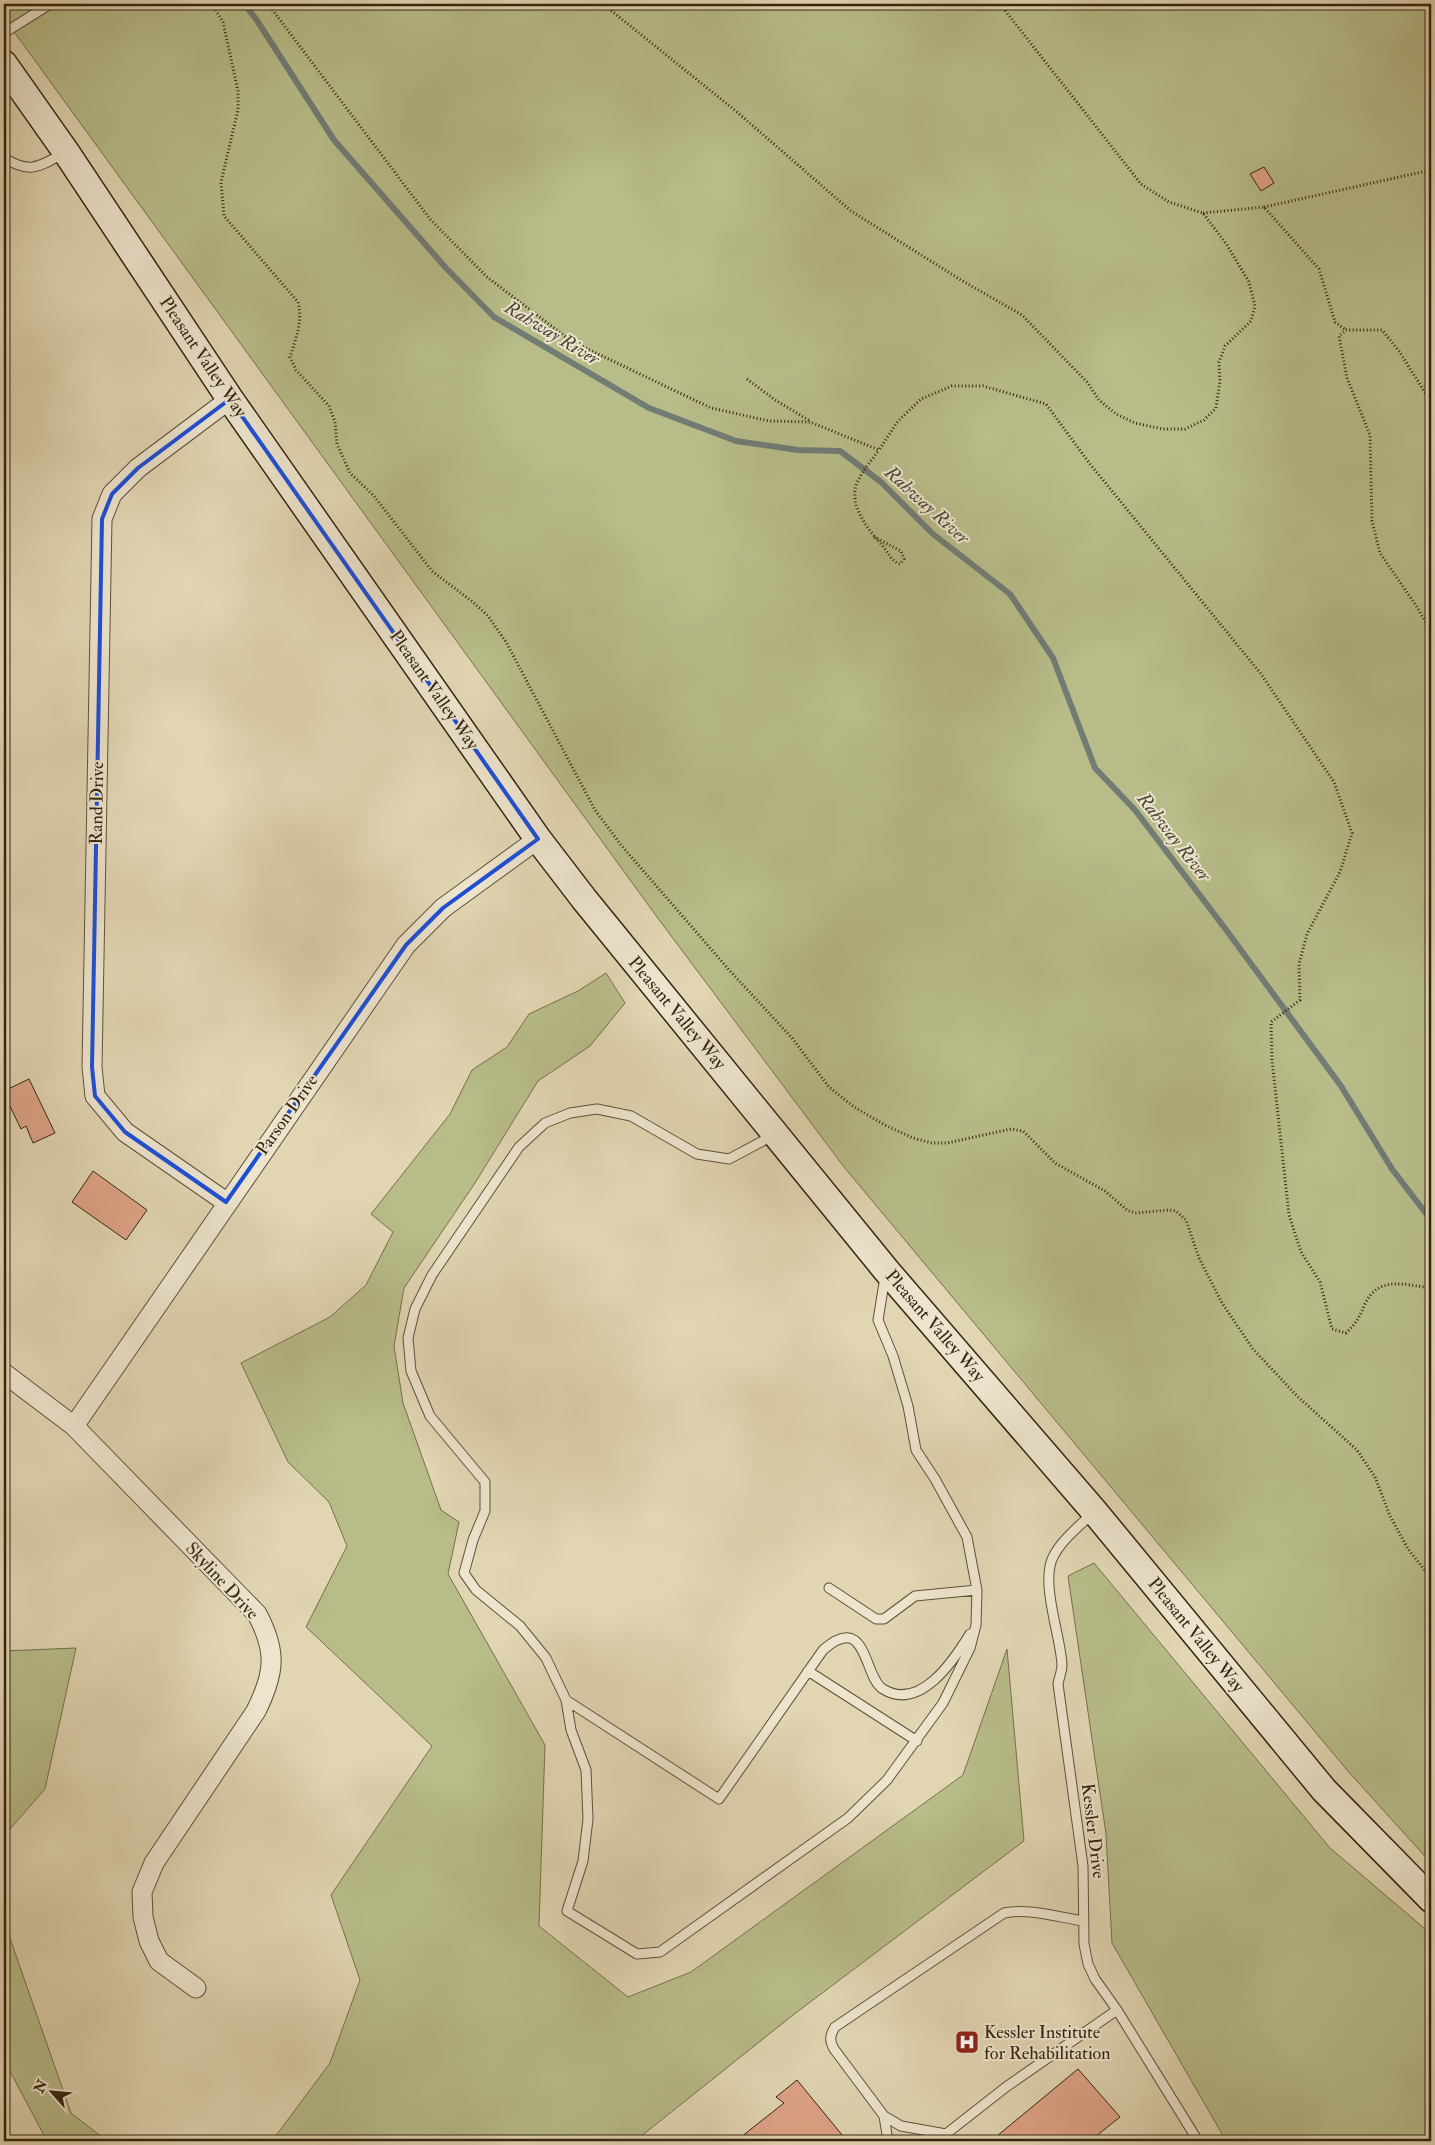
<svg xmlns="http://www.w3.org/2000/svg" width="1435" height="2145" font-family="'IM FELL Double Pica',serif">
<rect width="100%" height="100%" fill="#e1d5b2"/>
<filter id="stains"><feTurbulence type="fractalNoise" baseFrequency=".004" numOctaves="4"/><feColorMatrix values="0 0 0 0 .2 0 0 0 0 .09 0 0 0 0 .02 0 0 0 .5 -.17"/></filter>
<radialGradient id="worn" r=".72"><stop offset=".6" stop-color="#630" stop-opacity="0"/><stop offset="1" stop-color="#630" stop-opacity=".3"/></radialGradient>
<path fill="#b7bc89" stroke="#76704d" d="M4 4H1431V1863L1347 1770 844 1167 657 917 4 18Z
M606 973 625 1003 590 1046 538 1081 475 1183 404 1288 394 1346 403 1403 441 1510 459 1522 448 1574 545 1745 539 1926 628 1997 691 1972 963 1775 1007 1649 1024 1841 793 2015 635 2141H272L330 2063 360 1980 331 1895 432 1746 306 1627 347 1546 329 1502 288 1462 241 1363 330 1317 366 1285 393 1232 371 1214 450 1114 472 1070 507 1047 529 1014 578 991Z
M1094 1563 1330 1848 1431 1934V2141H1226L1112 1943 1106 1834 1068 1576Z
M76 1648 45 1789 4 1836V1651Z
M4 1921 71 2113 107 2141H47L4 2060Z"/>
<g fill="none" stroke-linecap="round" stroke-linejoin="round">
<path stroke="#717c75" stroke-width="6" d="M244 4 256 19 334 140 445 267 494 317 649 408 736 441 798 450 840 451 881 482 933 534 1010 594 1053 658 1095 768 1135 810 1224 927 1341 1086 1392 1169 1431 1220"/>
</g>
<path fill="#dea387" stroke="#352411" d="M1264 167 1274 183 1261 191 1250 174Z
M29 1079 55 1133 33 1143 26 1126 21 1129 4 1094V1091Z
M93 1171 147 1210 126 1240 72 1202Z
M1078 2069 1120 2117 1090 2141H991Z
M797 2080 847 2141H736L784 2103 776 2097Z"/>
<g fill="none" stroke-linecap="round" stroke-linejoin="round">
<g stroke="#605039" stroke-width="11">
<path id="service" d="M4 33 50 4
M4 158C30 174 39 167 64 153
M774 1135 729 1159 697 1154 631 1116 597 1109 570 1113 545 1123 519 1147 432 1275 415 1309 408 1338 411 1371 430 1416 485 1482V1511L473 1540 464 1573 476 1590 520 1626 546 1658 566 1700 571 1730 586 1770 588 1819 583 1861 567 1911 637 1954 660 1952 848 1818 887 1780 943 1703 970 1648 976 1625 977 1590 967 1537 935 1479 916 1450 908 1406 893 1356 878 1320 885 1277
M1093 1513C1079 1526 1063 1539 1054 1555 1039 1581 1061 1636 1062 1665 1062 1671 1059 1678 1058 1684L1083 1866 1084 1944 1088 1964 1095 1979 1117 2010 1198 2141
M829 1588 876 1619H884L915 1596 977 1590
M808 1671 917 1741
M566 1700 719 1799 823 1650C868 1611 863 1677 883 1689 920 1712 954 1660 970 1634
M884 2116 888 2141
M946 2134 901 2126 884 2116 834 2049C829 2040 830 2035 835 2027L1004 1913C1030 1908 1057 1917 1083 1921
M940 2141 946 2134 1006 2087 1117 2010"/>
</g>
<g stroke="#605039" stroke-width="21">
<path id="minor" d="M226 1202 125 1132 95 1096 92 1067 102 519 112 494 138 468 230 399
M4 1373 74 1426 257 1614C277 1651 275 1673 256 1711L154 1863 142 1892 143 1917 149 1941 159 1961 196 1988
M74 1426 406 945 443 908 538 839"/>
</g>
<g stroke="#352411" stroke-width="29">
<path id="secondary" d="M4 64 66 152 230 399 538 839 584 899 886 1270 1094 1511 1324 1790 1431 1899"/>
</g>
<path stroke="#352411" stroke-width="3" stroke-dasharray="1 2.5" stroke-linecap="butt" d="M212 4 223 22 238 91V110L221 182 224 216 298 302C303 321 296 338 290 357L296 370 329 406 335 422 337 444 350 473 374 496 432 571 474 603 488 616 506 642 595 810 621 845 730 971 792 1038 829 1087 854 1107 885 1125 913 1138 932 1143H947L1011 1129 1023 1131 1055 1163 1105 1191 1127 1210 1135 1213 1169 1210 1176 1211 1186 1220 1199 1258 1222 1303 1253 1349 1297 1396 1357 1450 1375 1477 1390 1516 1408 1549 1431 1578
M268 4 430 219 487 277 571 341 711 408 769 421 810 422 879 450 898 421 921 399 952 386H983L1046 404 1090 464 1261 674 1334 782 1352 833 1340 872 1307 934 1299 964 1300 1000 1271 1022 1272 1060 1289 1215 1301 1252 1320 1282 1332 1329 1346 1333C1356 1324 1360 1316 1365 1304 1379 1275 1405 1285 1431 1288
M603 4 737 112 851 211 961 280 1022 315 1087 382 1099 400 1116 414 1135 423 1163 429H1185L1204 420 1216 408 1220 381 1219 362 1225 346 1251 321 1255 306 1249 282 1227 245 1203 213 1169 202 1141 184 1000 4
M1264 207 1431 170
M1203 213 1264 207 1319 269 1335 322 1346 330
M747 379 775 400 810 421
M1431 402 1399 351 1382 330H1346L1339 336 1347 378 1370 435 1372 521 1380 553 1417 607 1431 632
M874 537 901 551 904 559 900 564C891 561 888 552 882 545 868 530 848 504 857 483 862 471 872 460 879 450"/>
<use href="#service" stroke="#ece4cd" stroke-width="9"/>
<use href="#minor" stroke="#ece4cd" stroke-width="19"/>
<use href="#secondary" stroke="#ece4cd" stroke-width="26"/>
</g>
<path fill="none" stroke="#1d4ed8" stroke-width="4" stroke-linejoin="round" d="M230 399 538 839 443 908 406 945 226 1202 125 1132 95 1096 92 1067 102 519 112 494 138 468Z"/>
<defs>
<g id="hospital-square" transform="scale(1.25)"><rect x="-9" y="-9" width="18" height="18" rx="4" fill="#8f2418" stroke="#ece4cd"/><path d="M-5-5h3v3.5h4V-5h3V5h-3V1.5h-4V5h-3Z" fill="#fff"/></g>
</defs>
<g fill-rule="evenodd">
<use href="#hospital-square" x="967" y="2042"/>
</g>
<g text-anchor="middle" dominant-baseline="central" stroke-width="4" stroke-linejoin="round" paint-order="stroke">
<g font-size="18" fill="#352411" stroke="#ece4cd">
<text transform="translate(203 357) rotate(56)">Pleasant Valley Way</text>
<text transform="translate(434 690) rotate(55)">Pleasant Valley Way</text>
<text transform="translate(97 803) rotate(-89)">Rand Drive</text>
<text transform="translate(677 1013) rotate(50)">Pleasant Valley Way</text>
<text transform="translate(287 1115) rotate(-55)">Parson Drive</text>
<text transform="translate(935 1326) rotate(49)">Pleasant Valley Way</text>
<text transform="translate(222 1581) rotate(47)">Skyline Drive</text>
<text transform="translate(1196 1635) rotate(51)">Pleasant Valley Way</text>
<text transform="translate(1093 1831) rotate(83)">Kessler Drive</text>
</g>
<g font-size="18" fill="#352411" stroke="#ece4cd" text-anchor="start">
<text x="984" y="2032">Kessler Institute<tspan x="984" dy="21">for Rehabilitation</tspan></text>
</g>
<g font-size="19" font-style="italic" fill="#4e483a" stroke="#ece4cd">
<text transform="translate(552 333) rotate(31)">Rahway River</text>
<text transform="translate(927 505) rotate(42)">Rahway River</text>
<text transform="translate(1174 837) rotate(52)">Rahway River</text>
</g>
</g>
<rect width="1435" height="2145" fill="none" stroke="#e1d5b2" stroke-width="20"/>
<rect x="5" y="5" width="1425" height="2135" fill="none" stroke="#352411" stroke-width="2.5"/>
<rect x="10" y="10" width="1415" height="2125" fill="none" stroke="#352411"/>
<g transform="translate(52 2092) rotate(297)" stroke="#ece4cd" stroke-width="4" paint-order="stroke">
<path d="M0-4L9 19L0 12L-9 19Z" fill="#352411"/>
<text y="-8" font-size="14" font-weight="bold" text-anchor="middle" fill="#352411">N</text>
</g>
<rect width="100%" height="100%" filter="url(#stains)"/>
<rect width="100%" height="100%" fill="url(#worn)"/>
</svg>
